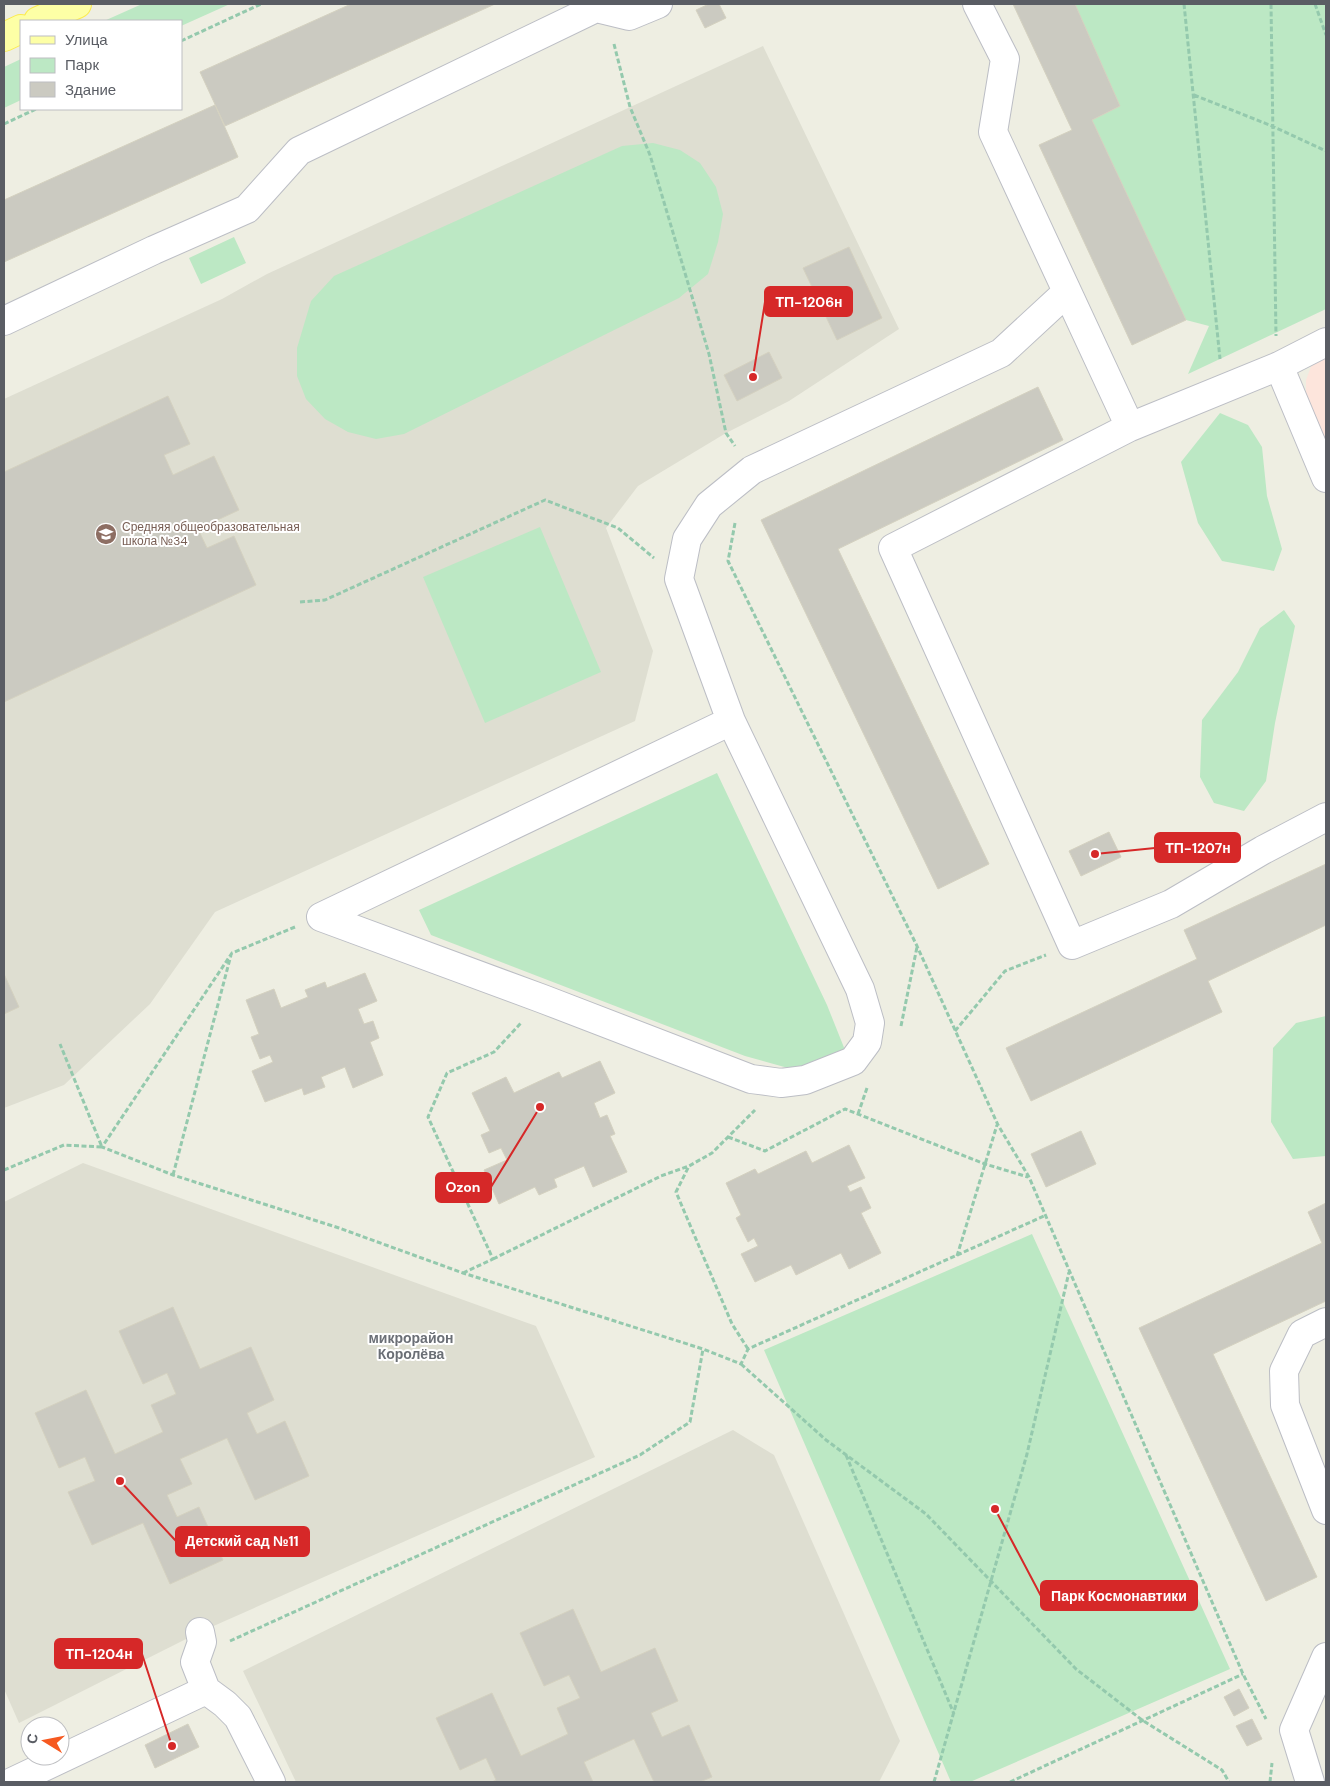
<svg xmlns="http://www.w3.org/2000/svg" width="1330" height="1786" font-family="'DM Sans',sans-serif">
<rect width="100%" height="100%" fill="#eeeee2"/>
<path fill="#deded1" d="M763 46 899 329 789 401 726 433 638 486 606 528 653 651 635 721 215 912 150 1004 64 1085 4 1108V399L222 299 267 274Z
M83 1163 536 1326 595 1457 200 1632 19 1723 4 1689V1202Z
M733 1430 774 1455 900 1741 879 1782H296L243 1671Z"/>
<path fill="#fde5dc" d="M1326 352V445L1306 398V380L1312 364Z"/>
<path fill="#bce8c4" d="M142 4H230L181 26V21H104Z
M1075 4H1326V309L1188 374 1209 326 1186 320 1092 120 1120 106Z
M21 59V100L4 108V67Z
M653 143 680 150 700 163 716 187 723 214 718 242 708 274 679 298 404 434 376 439 348 432 325 419 306 399 297 376V348L311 301 334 276 622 146Z
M234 237 246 263 201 284 189 258Z
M1220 413 1248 425 1262 447 1267 496 1282 549 1274 571 1222 561 1198 523 1181 462Z
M540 527 601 672 485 723 423 577Z
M1284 610 1295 626 1275 723 1266 781 1244 811 1214 803 1200 777 1202 720 1238 672 1260 628Z
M717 773 827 1005 845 1050 813 1065 788 1068 745 1056 431 935 419 910Z
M1326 1016V1156L1293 1159 1271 1122 1273 1048 1296 1023Z
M1032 1234 1230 1669 970 1782H951L764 1350Z"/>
<path fill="#cbcac1" stroke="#d4d1c0" d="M351 4H495L225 126 200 72Z
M709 4H719L726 18 705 28 696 10Z
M1013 4H1075L1120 106 1092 120 1186 320 1132 345 1039 145 1072 130Z
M215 105 238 157 4 262V200Z
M849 247 882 318 837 340 803 268Z
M769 352 782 378 737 401 724 375Z
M1038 387 1063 440 838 549 989 864 938 889 761 520Z
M168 396 190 444 164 455 173 475 214 456 239 510 198 529 207 548 234 536 256 585 4 702V472Z
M1109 832 1121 857 1081 876 1069 851Z
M1326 864V925L1208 981 1222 1012 1031 1101 1006 1048 1197 959 1184 930Z
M365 973 377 1001 358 1009 364 1024 373 1021 379 1038 370 1042 383 1075 353 1088 345 1067 321 1077 325 1087 304 1095 302 1088 265 1102 252 1071 273 1062 270 1055 260 1059 251 1037 259 1034 246 1000 274 989 281 1008 308 997 305 990 325 982 327 988Z
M4 974 19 1007 4 1014Z
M600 1061 615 1093 594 1103 600 1118 607 1115 615 1134 610 1136 627 1172 593 1187 584 1166 554 1179 557 1187 539 1195 535 1187 499 1204 484 1170 507 1160 501 1148 489 1153 481 1135 490 1131 472 1093 506 1077 514 1093 559 1072 562 1078Z
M1081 1131 1096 1164 1046 1187 1031 1154Z
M849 1145 865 1178 847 1186 850 1192 861 1187 871 1208 861 1213 881 1253 849 1269 841 1253 796 1275 791 1265 755 1282 741 1254 758 1246 754 1238 748 1242 736 1218 741 1215 726 1183 755 1169 758 1174 806 1151 812 1163Z
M1326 1203V1301L1213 1354 1317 1577 1266 1601 1139 1328 1322 1243 1308 1212Z
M173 1307 200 1369 251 1347 274 1400 247 1413 257 1434 285 1421 309 1476 255 1500 227 1438 180 1459 192 1484 167 1495 177 1517 199 1507 223 1560 170 1584 143 1523 92 1545 68 1492 95 1481 85 1457 59 1468 35 1413 86 1390 115 1454 163 1432 151 1405 176 1394 167 1373 143 1384 119 1331Z
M573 1609 601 1672 655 1648 678 1701 651 1713 662 1737 689 1725 712 1777 700 1782H654L634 1739 584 1762 593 1782H492L496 1780 486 1758 460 1770 436 1718 492 1693 521 1756 568 1734 557 1708 580 1698 569 1675 544 1686 520 1633Z
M1239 1689 1249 1708 1234 1716 1224 1697Z
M1252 1719 1262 1739 1247 1746 1236 1726Z
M188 1724 199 1747 155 1768 145 1745Z"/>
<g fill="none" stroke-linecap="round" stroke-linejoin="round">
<g stroke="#bcbec5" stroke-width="30">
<path id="minor" d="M977 4 1005 59 993 132 1130 427 893 548 1072 945 1171 904 1263 850 1326 817
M4 321 154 250 247 209 299 151 596 8 629 16 658 4
M1279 366 1326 478
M1130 427 1279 366 1326 342
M731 721 321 917 543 999 751 1079 781 1083 805 1080 853 1061 867 1042 870 1023 860 989 731 721 679 579 687 539 709 505 752 470 1001 353 1067 292
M1326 1322 1302 1334 1284 1371 1285 1405 1326 1510
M206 1690 225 1704 238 1717 271 1782
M12 1782 206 1690 195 1662 202 1642 200 1632
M1310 1782 1294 1730 1326 1657"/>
</g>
<g stroke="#fcec4e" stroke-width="30">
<path id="major" d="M38 21 77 4
M4 37 21 29"/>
</g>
<path stroke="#94c9ad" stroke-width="3" stroke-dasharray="5 2.5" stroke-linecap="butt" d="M1184 4 1220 359
M1271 4 1276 336
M1315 4 1326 35
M181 41 261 4
M614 44 630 107 650 155 709 354 726 433 735 446
M1194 95 1272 126 1326 151
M4 124 36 109
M735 523 728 561 917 946 998 1125 1029 1177 1243 1674 1266 1719
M300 602 325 600 545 500 618 528 654 558
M295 927 232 953 102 1147 173 1175 339 1228 463 1273 703 1349 741 1364 748 1349 1044 1216
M901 1026 917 947
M955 1031 1005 971 1046 955
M858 1114 867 1088
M728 1137 765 1151 845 1109 985 1164 1028 1177
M4 1170 64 1145 102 1147 60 1044
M173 1175 231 955
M957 1256 997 1125
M493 1259 661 1176 689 1166
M463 1273 493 1259 428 1117 447 1073 494 1052 521 1023
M748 1349 732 1324 676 1192 689 1166 712 1153 755 1110
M741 1364 826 1440 926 1514 1076 1669 1142 1720 1222 1770 1229 1782
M846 1455 954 1714
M230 1641 640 1455 690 1422 703 1349
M934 1782 1027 1454 1069 1272
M1010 1782 1243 1674
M1270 1782 1272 1763"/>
<use href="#minor" stroke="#fff" stroke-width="28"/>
<use href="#major" stroke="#fdffa6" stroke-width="28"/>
</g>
<defs>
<g id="school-disc" transform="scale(1.125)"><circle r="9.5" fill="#8d6e63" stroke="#fff"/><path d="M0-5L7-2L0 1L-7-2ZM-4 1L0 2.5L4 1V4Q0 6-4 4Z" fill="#fff"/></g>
</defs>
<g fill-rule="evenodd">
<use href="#school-disc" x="106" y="534"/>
</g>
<g text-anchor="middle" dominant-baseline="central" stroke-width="4" stroke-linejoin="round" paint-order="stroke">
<g font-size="12" fill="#785e54" stroke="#fff" text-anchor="start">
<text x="122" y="527">Средняя общеобразовательная<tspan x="122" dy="14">школа №34</tspan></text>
</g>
<g font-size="14" font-weight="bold" fill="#6b6f76" stroke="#fff">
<text x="411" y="1338">микрорайон<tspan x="411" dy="16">Королёва</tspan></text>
</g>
</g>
<path fill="none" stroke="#d62828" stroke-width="2" d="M753 377L765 302M1095 854L1155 848M540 1107L491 1187M120 1481L176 1541M995 1509L1041 1596M172 1746L142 1654"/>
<g fill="#d62828" stroke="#fff" stroke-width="2">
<circle cx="753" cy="377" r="5"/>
<circle cx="1095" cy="854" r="5"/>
<circle cx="540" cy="1107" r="5"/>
<circle cx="120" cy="1481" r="5"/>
<circle cx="995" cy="1509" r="5"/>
<circle cx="172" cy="1746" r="5"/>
</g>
<g fill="#d62828" stroke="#d62828" stroke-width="2">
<rect x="765" y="287" width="87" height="29" rx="5"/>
<rect x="1155" y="833" width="85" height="29" rx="5"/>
<rect x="436" y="1173" width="55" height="29" rx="5"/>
<rect x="176" y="1527" width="133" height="29" rx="5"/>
<rect x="1041" y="1581" width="156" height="29" rx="5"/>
<rect x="55" y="1639" width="87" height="29" rx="5"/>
</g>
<g font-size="14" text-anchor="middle" font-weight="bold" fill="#fff">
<text x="809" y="307">ТП-1206н</text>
<text x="1198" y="853">ТП-1207н</text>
<text x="463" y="1192">Ozon</text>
<text x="242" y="1546">Детский сад №11</text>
<text x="1119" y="1601">Парк Космонавтики</text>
<text x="99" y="1659">ТП-1204н</text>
</g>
<rect width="1330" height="1786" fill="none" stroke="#5a5d64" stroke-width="10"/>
<rect x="20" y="20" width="162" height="90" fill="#ffffff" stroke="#bdbec1"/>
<rect x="30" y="36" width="25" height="8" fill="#fdffa6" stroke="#bdbec1"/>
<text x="65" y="45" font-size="15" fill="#5a5d64">Улица</text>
<rect x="30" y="58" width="25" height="15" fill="#bce8c4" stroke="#bdbec1"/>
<text x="65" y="70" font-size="15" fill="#5a5d64">Парк</text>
<rect x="30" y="82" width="25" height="15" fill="#cbcac1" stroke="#bdbec1"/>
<text x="65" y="95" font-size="15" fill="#5a5d64">Здание</text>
<g transform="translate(45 1741) rotate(280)"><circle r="24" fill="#ffffff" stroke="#bdbec1"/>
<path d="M0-4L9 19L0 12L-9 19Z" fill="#f65920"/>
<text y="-8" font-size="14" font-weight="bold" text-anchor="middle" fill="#5a5d64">С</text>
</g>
</svg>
